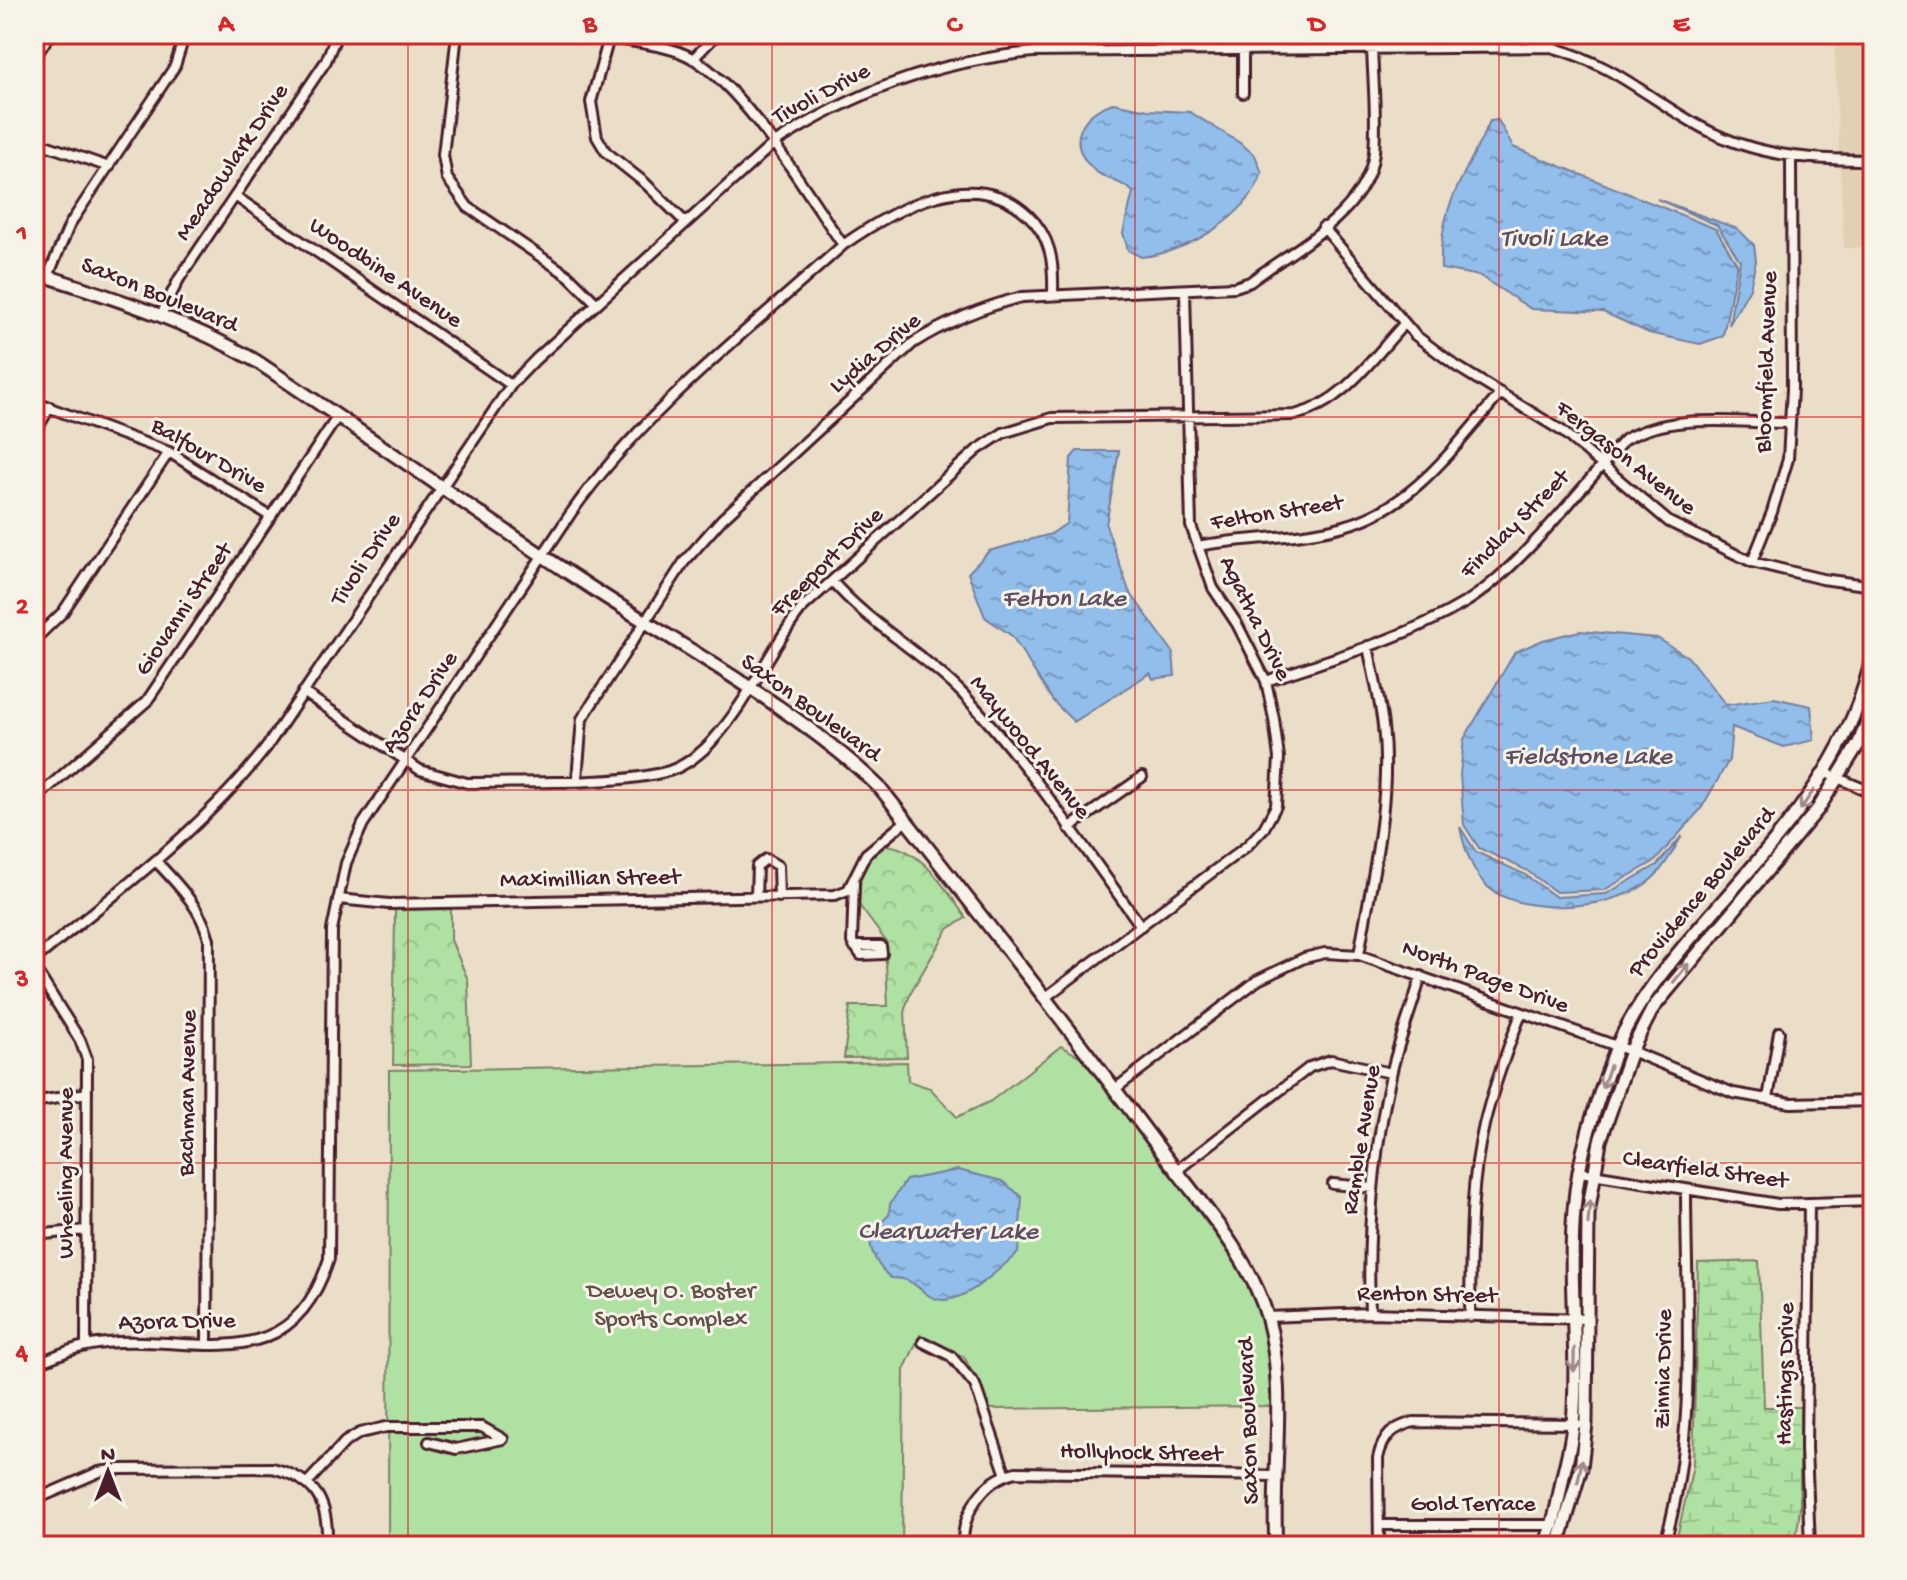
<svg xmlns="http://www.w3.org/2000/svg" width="1907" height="1580" font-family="'Gochi Hand',sans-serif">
<defs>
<pattern id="forest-crowns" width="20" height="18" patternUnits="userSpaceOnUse" patternTransform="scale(2)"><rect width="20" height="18" fill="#aee1a2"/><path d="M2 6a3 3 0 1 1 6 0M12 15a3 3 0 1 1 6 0" fill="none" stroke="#97c18c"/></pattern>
<pattern id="wetland-marsh" width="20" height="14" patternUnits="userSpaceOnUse" patternTransform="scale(2)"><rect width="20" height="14" fill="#aee1a2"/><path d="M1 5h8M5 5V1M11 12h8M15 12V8" fill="none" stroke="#97c18c"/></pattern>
<pattern id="water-ripples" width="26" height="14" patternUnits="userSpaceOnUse" patternTransform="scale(2)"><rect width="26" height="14" fill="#91beeb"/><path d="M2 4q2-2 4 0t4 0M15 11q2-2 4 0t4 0" fill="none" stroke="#789abf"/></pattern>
</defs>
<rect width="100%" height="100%" fill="#eadec9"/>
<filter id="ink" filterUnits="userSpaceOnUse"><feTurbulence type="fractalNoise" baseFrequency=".0125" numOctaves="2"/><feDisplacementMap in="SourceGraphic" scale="16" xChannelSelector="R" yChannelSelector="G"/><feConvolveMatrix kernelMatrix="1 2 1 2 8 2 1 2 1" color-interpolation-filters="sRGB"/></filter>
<g filter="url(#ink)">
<path fill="#e1d0b3" d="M1834 34H1873V155H1839Z
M1840 165H1873V247L1844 248Z"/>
<path fill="url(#forest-crowns)" stroke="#7c8066" stroke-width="2" d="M882 845C920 845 946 889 966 918L948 929 912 990 905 1008 907 1057 844 1058 850 1006H888L885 940 859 905 861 874 869 857Z
M451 909V940L468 980 471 1064 393 1065 395 910Z"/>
<path fill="url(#wetland-marsh)" stroke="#7c8066" stroke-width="2" d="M1759 1261 1764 1407H1800V1509L1795 1546H1675L1693 1466 1698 1263Z"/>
<path fill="#aee1a2" stroke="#7c8066" stroke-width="2" d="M1061 1046 1086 1060 1246 1276 1267 1339 1271 1406 991 1409 964 1357 920 1335 904 1370 902 1546H388L389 1070 907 1062 908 1081 930 1088 957 1117 991 1101Z"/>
<path fill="url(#water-ripples)" stroke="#757e9e" stroke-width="2" d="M1113 103 1148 110 1190 112 1240 143 1255 155 1262 173C1247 218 1186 253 1141 257L1128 250 1123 233 1133 192C1122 180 1106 181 1094 170 1065 143 1080 114 1113 103Z
M1498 120 1513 147 1716 229 1737 264 1723 336 1700 344 1649 333 1603 312 1531 309 1480 276 1441 269C1438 205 1466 175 1490 121Z
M1657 199 1738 229 1754 245 1756 261 1750 288 1729 325 1740 261 1717 225Z
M1077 451H1119L1106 525 1129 591 1173 652 1175 676 1153 679 1150 673 1074 722 1053 701 1012 636 985 617 968 573 989 551 1051 534 1067 523 1071 458Z
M1580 631 1657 638 1688 657 1726 705 1774 698 1811 706 1814 740 1784 747 1732 727 1729 760 1701 809 1655 861 1604 890 1556 892 1526 870 1479 848 1464 825 1460 775 1464 739 1515 652 1543 640Z
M1460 827 1476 852 1524 874 1556 897 1606 894 1657 865 1682 836C1674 849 1665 867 1654 877 1622 909 1525 918 1489 888 1473 874 1464 848 1460 827Z
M958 1170 1002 1181 1022 1197 1018 1253C998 1269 956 1315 928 1295 914 1285 911 1278 891 1278 877 1266 869 1252 870 1233L889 1215 890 1204 906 1180Z"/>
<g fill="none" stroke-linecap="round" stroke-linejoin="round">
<g stroke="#4a1f2b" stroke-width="14">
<path id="minor" d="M457 34 443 155 447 178 468 207 569 276 596 303
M597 34C628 44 663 42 692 58 746 89 806 192 843 245
M609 38 591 102 597 137 606 152 645 183 684 221
M1243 48V93
M34 59 50 34
M693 59 717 34
M34 141 109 167
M235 196 511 385
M1323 227 1415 335 1456 366 1562 431 1669 522 1752 562 1822 579 1873 586
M48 276 70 224 175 66 185 34
M161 315 179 279 326 61 337 34
M34 402 169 452 271 517
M34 434 50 407
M1198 546C1246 537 1298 539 1344 526 1415 507 1455 445 1501 393
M1752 562 1772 512 1788 459 1792 389 1791 158
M832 581C870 625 922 652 962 693 1029 764 1084 848 1141 926
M34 640 63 612 169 452
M1266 681C1333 658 1404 639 1466 602 1516 572 1583 486 1624 440 1672 412 1736 423 1790 423
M303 692 420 770 467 783C525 781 616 786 669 771 685 766 703 752 714 739 748 702 770 648 803 607L977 450 1003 433 1052 418 1295 415C1343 403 1371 360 1404 324
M1826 773 1873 793
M577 779 582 719 684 562 722 519 913 343C948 321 982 307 1022 297L1235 287 1250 282C1294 248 1368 213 1374 152 1377 118 1373 81 1372 47
M34 800 147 701 338 416
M1069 828 1142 777
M156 861C178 885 200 906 209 939L207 1345
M854 882 852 942 861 955 882 954 881 946H854
M756 897 757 866 766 859 778 866 779 897
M338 899 389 904 835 895 848 890 866 854 906 821
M1359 955C1371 881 1392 801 1383 726 1380 699 1373 673 1368 646
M34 960C115 894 201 831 266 748L511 385 536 359 773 144C856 91 934 62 1033 52L1551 47C1618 66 1644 96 1701 127 1756 157 1812 160 1873 160
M34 967 80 1040 87 1059 86 1346
M1046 997 1247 846 1264 828 1276 806 1279 758 1274 719 1266 681 1237 624 1213 588 1191 526 1185 292
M1115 1089 1258 980 1304 958 1325 953 1359 955 1631 1051 1733 1093 1791 1103 1873 1101
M1768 1099 1779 1032
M34 1102 87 1093
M1176 1171 1310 1067 1331 1060 1391 1073
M1580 1172 1778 1204 1873 1201
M1333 1184 1373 1188
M1809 1203 1806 1448 1810 1546
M34 1235 86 1230
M1370 1313C1367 1233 1373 1154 1391 1075 1398 1042 1412 1009 1421 976
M1267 1317 1370 1313 1587 1319
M1470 1317C1471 1253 1469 1188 1484 1125 1493 1087 1507 1050 1521 1014
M923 1342 951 1356 975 1385 1006 1475
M34 1365C51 1358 69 1349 86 1346 184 1326 286 1391 329 1259L332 930 346 863 363 824 571 513C644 410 750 329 843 245 893 210 973 163 1028 215 1051 237 1054 262 1053 293
M308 1482 345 1442 360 1433 386 1427H482L503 1439 456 1449 429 1442
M34 1500 99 1472 120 1469 272 1468C316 1479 329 1501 327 1546
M1380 1525H1554
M963 1546C962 1513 982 1480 1016 1472L1275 1476
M1379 1546 1378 1458C1383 1436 1393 1427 1414 1422L1577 1424
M1664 1546C1698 1432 1686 1309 1686 1191"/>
</g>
<g stroke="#4a1f2b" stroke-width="17">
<path id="major" d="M34 272C110 297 186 320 256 361 370 437 482 517 598 592 688 650 806 715 881 789 974 906 1066 1024 1156 1144 1195 1197 1248 1252 1267 1316 1288 1389 1271 1471 1276 1546
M1544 1546C1555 1523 1558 1501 1563 1476 1567 1459 1572 1441 1573 1423 1579 1352 1568 1281 1574 1210 1578 1155 1596 1103 1615 1052 1634 1004 1667 966 1700 927 1774 841 1848 769 1873 654
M1558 1546 1581 1468 1586 1424 1588 1214 1600 1141 1631 1051 1653 1008 1818 809 1859 743 1873 706"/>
</g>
<use href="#minor" stroke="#f7f3e8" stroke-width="8"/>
<use href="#major" stroke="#f7f3e8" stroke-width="11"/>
</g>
<defs><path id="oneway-shaft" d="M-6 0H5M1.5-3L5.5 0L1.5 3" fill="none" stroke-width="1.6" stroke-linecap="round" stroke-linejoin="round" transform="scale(2)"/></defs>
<g stroke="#a0898a">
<use href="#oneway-shaft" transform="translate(1807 800) rotate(125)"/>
<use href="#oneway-shaft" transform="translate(1681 973) rotate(-51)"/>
<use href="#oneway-shaft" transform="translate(1606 1077) rotate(110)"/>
<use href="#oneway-shaft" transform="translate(1589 1212) rotate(-85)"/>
<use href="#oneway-shaft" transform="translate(1574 1360) rotate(91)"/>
<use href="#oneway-shaft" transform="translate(1580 1471) rotate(-79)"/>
</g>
</g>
<path fill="none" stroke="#d62828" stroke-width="2" stroke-opacity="0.55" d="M408 34V1546M772 34V1546M1135 34V1546M1499 34V1546M34 417H1873M34 790H1873M34 1163H1873"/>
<g text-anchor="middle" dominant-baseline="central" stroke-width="6" stroke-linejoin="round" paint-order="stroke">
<g font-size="24" fill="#4a1f2b" stroke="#f7f3e8">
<text transform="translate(822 95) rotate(-28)">Tivoli Drive</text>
<text transform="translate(233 163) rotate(-56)">Meadowlark Drive</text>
<text transform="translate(385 274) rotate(34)">Woodbine Avenue</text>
<text transform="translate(159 296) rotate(22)">Saxon Boulevard</text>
<text transform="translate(876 354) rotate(-40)">Lydia Drive</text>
<text transform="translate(1768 362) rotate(-88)">Bloomfield Avenue</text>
<text transform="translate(208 457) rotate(30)">Balfour Drive</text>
<text transform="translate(1625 459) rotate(38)">Fergason Avenue</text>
<text transform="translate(1277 514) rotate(-9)">Felton Street</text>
<text transform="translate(1516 525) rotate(-45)">Findlay Street</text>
<text transform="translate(367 560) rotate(-56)">Tivoli Drive</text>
<text transform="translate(828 563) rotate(-44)">Freeport Drive</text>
<text transform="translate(185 610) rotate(-56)">Giovanni Street</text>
<text transform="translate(1254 619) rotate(64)">Agatha Drive</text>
<text transform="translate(421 703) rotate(-56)">Azora Drive</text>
<text transform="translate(810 709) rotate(36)">Saxon Boulevard</text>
<text transform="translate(1029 748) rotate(51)">Maywood Avenue</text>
<text transform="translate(590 880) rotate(-1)">Maximillian Street</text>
<text transform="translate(1703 893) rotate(-50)">Providence Boulevard</text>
<text transform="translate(1485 978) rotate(20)">North Page Drive</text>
<text transform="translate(189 1093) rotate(-89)">Bachman Avenue</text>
<text transform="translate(1363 1140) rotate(-81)">Ramble Avenue</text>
<text transform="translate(1705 1171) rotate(8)">Clearfield Street</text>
<text transform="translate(67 1173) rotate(-90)">Wheeling Avenue</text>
<text transform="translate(1427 1296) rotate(1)">Renton Street</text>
<text transform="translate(177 1323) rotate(-1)">Azora Drive</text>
<text transform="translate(1665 1369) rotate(-89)">Zinnia Drive</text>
<text transform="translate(1787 1374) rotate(-89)">Hastings Drive</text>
<text transform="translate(1250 1421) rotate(-92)">Saxon Boulevard</text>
<text transform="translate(1141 1454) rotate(1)">Hollyhock Street</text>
<text x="1473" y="1505">Gold Terrace</text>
</g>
<g font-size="24" fill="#635049" stroke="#f7f3e8">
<text x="671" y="1292">Dewey O. Boster<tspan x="671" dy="28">Sports Complex</tspan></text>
</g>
<g font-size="26" font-style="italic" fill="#5f4f65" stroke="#f7f3e8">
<text x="1554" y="240">Tivoli Lake</text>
<text x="1064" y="600">Felton Lake</text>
<text x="1588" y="758">Fieldstone Lake</text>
<text x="948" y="1233">Clearwater Lake</text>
</g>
</g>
<rect width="1907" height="1580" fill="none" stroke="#f7f3e8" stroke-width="88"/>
<g transform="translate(108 1472)" stroke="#f7f3e8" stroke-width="6" paint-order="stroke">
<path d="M0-6L14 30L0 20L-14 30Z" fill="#4a1f2b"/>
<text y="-12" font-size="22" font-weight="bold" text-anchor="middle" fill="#4a1f2b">N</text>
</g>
<rect x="44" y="44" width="1819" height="1492" fill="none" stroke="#d62828" stroke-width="3"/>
<g font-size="26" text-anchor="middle" font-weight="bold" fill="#d62828">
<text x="226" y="31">A</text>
<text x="590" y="31">B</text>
<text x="954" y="31">C</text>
<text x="1317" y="31">D</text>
<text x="1681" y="31">E</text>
<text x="22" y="240">1</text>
<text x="22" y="613">2</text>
<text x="22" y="986">3</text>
<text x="22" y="1359">4</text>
</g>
</svg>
